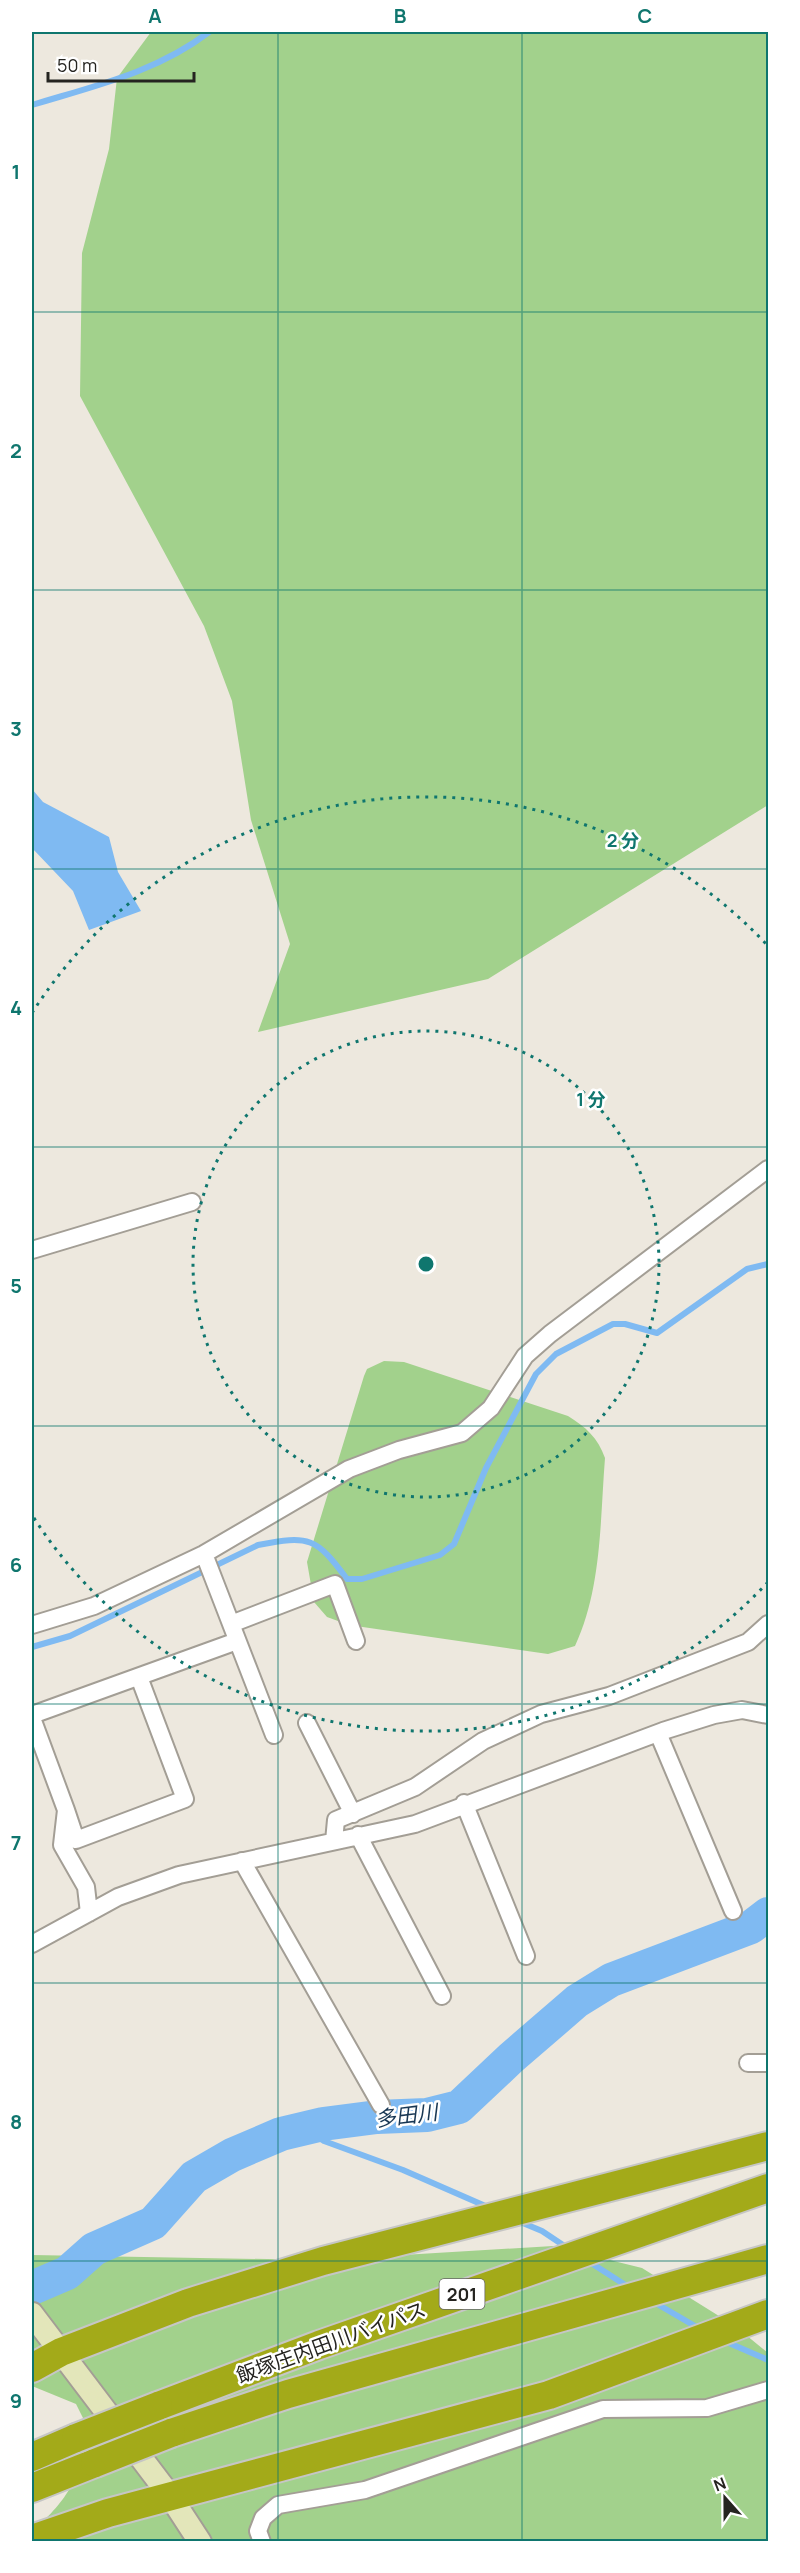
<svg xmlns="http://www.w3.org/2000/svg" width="800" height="2573" font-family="Manrope,'Noto Sans JP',sans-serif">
<rect width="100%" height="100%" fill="#ede8de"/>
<path fill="#a2d18c" d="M151 32H768V805L488 979 258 1032 290 944 251 820 232 701 204 626 80 396 82 253 109 149 117 78Z
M384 1361 404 1362 568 1416C586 1427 598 1438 605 1458 600 1520 602 1588 575 1646L548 1654 349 1625 327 1617 314 1602 307 1562 364 1376 367 1369Z
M553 2246 642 2268 735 2326 768 2353V2541L32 2542V2532C72 2495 76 2483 89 2430L76 2404 32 2386V2255L320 2260Z"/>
<path fill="#7fbaf2" d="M32 789 43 802 109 837 118 872 141 911 89 930 73 891 32 848Z"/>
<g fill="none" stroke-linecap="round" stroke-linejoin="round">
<path stroke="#7fbaf2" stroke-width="6" d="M32 105C94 86 157 72 209 32
M32 1647 70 1636 258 1545C309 1535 316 1537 347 1579H362L440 1555 454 1544 486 1468 536 1374 556 1354 613 1324H625L657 1333 747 1269 768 1264
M308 2130 324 2141 403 2170 490 2208
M518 2221 542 2231 569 2249
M588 2261 630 2288
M652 2301 700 2329
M722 2340 768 2360"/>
<path stroke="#7fbaf2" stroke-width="34" d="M32 2288 67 2273 94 2249 153 2223 194 2177 232 2155 281 2134 323 2124 377 2117 427 2115 459 2107 511 2058 577 2001 611 1980 751 1927 768 1914"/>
<g stroke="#a39e95" stroke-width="20">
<path id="street" d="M32 1250 192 1202
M204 1554 274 1735
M231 1624 335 1584 356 1641
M32 1625 94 1606 204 1554 349 1469 399 1450 462 1433 491 1408 525 1356 550 1334 768 1169
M32 1715 237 1641
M32 1718 66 1810 62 1845 86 1887 89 1913
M307 1723 353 1814
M658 1733 733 1911
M464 1803 526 1956
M66 1810 76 1840 185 1799 139 1677
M358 1835 442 1996
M334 1841 336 1820 415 1787 483 1741 541 1714 609 1696 748 1642 768 1624
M242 1861 381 2105
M32 1944 118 1897 179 1875 415 1824 663 1731 714 1715 742 1710 768 1715
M748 2063H768
M262 2542 258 2531 263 2518 278 2505 365 2490 603 2409 707 2408 768 2390"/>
</g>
<g stroke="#a39e95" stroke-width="26">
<path id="secondary" d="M32 2314 170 2496 200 2542"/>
</g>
<g stroke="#c6c6c5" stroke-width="32">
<path id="highway" d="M32 2368 61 2352 188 2303 323 2261 768 2146
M158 2406 319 2345 768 2188
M171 2433 288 2394 768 2259
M32 2457 76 2438
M32 2488 95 2463
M32 2539 108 2513 549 2395 768 2314"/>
</g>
<use href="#street" stroke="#fff" stroke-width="16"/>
<use href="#secondary" stroke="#e3e6ba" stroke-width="22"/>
<use href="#highway" stroke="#a3aa19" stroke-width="28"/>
<g stroke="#c6c6c5" stroke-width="32" stroke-linecap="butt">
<path id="highway-bridge" d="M76 2438 158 2406
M95 2463 171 2433"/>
</g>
<use href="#highway-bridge" stroke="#a3aa19" stroke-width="28"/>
</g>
<path fill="none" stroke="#0f766e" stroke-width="1.5" stroke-opacity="0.55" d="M278 32V2542M522 32V2542M32 312H768M32 590H768M32 869H768M32 1147H768M32 1426H768M32 1704H768M32 1983H768M32 2261H768"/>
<g fill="none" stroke="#0f766e" stroke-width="3" stroke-dasharray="3 6">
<circle cx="426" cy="1264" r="233"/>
<path d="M768 1582A467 467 0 0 1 32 1515M32 1013A467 467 0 0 1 768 946"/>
</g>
<g text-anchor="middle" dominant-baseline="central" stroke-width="5" stroke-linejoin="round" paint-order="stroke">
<rect fill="#fff" stroke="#666663" stroke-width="1.5" x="439.5" y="2279" width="45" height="30" rx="4.5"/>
<g font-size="18" font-weight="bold" fill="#252420">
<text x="462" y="2294">201</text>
</g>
<g font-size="20" fill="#252420" stroke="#fff">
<text transform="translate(331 2342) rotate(-20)">飯塚庄内田川バイパス</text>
</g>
<g font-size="21" font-style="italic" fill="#183754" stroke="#fff">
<text transform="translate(406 2115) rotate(-7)">多田川</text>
</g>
</g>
<circle cx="426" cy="1264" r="9" fill="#0f766e" stroke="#fff" stroke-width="3"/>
<g font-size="18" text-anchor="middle" font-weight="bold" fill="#0f766e" stroke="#fff" stroke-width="5" stroke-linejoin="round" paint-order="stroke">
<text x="623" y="847">2 分</text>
<text x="591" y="1106">1 分</text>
</g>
<rect width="800" height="2573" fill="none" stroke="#ffffff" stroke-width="66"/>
<g transform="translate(725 2498) rotate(339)" stroke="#ffffff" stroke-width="4.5" paint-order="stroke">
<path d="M0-4.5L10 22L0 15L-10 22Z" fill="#252420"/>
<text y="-9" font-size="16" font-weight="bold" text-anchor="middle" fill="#252420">N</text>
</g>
<path d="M48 72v9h146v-9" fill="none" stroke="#252420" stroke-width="3"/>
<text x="57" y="72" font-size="18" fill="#252420" stroke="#ffffff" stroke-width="4.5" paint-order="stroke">50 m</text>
<rect x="33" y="33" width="734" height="2507" fill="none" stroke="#0f766e" stroke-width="2"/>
<g font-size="20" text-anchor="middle" font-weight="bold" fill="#0f766e">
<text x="155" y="23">A</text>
<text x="400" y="23">B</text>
<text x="645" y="23">C</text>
<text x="16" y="179">1</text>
<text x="16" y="458">2</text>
<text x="16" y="736">3</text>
<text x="16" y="1015">4</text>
<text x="16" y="1293">5</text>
<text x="16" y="1572">6</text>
<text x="16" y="1850">7</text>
<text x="16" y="2129">8</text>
<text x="16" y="2408">9</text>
</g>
</svg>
